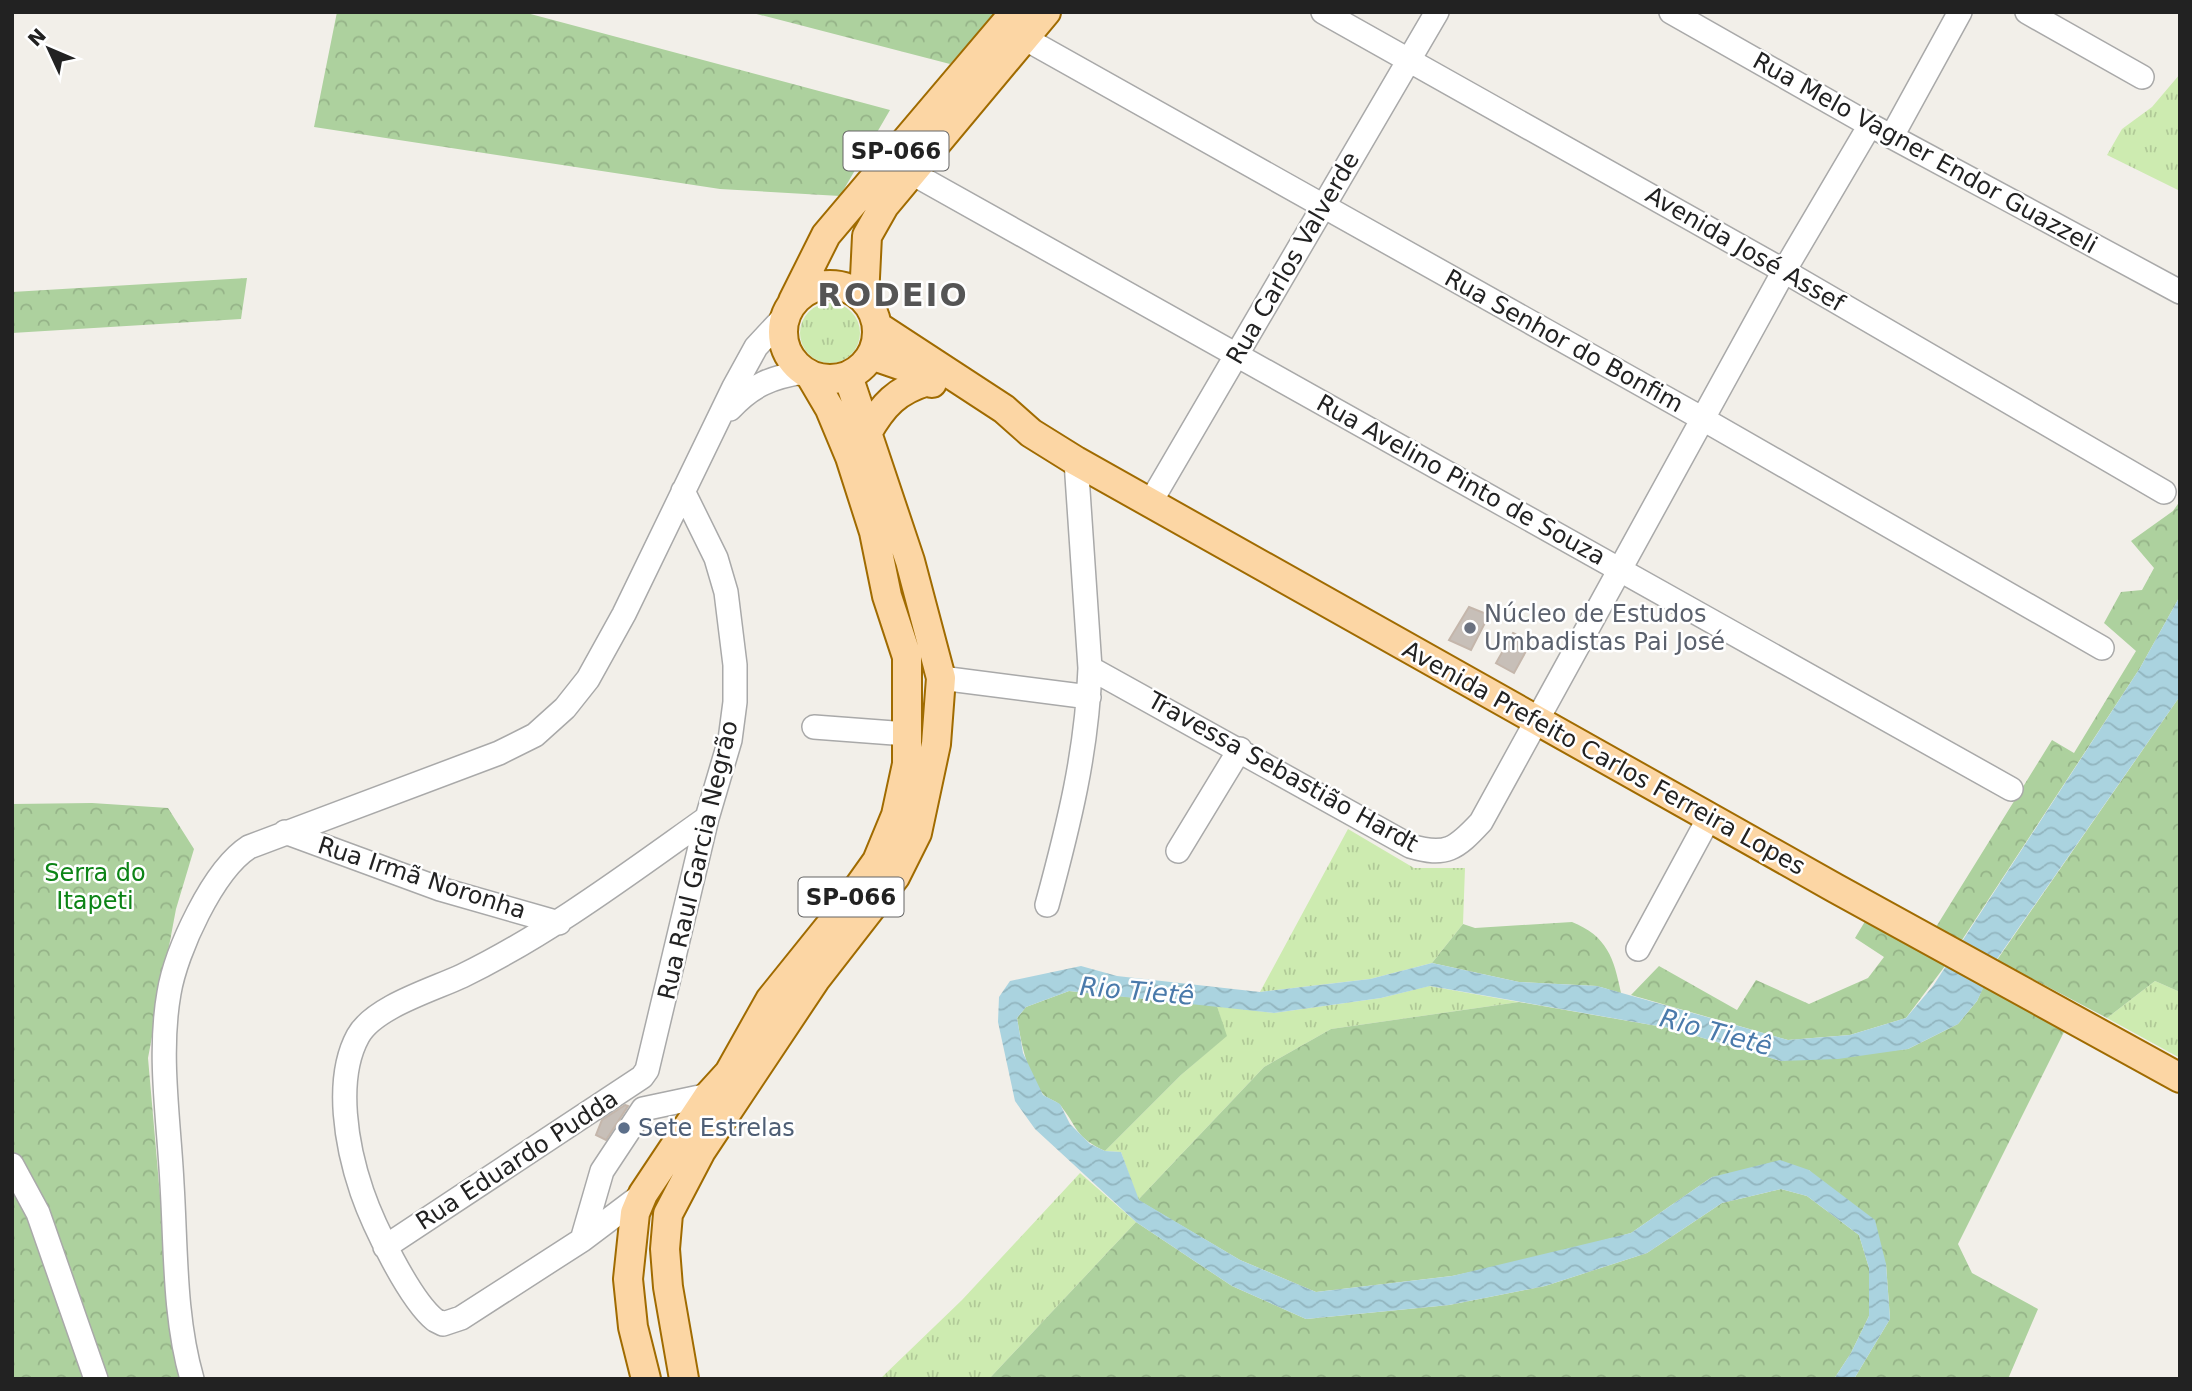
<svg xmlns="http://www.w3.org/2000/svg" width="2192" height="1391" font-family="'DejaVu Sans',sans-serif">
<defs>
<pattern id="grass-tufts" width="24" height="20" patternUnits="userSpaceOnUse" patternTransform="scale(1.75)"><rect width="24" height="20" fill="#cdebb0"/><path d="M3 7l-1-3M5 7V3M7 7l1-3M15 17l-1-3M17 17v-4M19 17l1-3" fill="none" stroke="#b0c997"/></pattern>
<pattern id="forest-crowns" width="20" height="18" patternUnits="userSpaceOnUse" patternTransform="scale(1.75)"><rect width="20" height="18" fill="#add19e"/><path d="M2 6a3 3 0 1 1 6 0M12 15a3 3 0 1 1 6 0" fill="none" stroke="#95b388"/></pattern>
<pattern id="water-waves" width="16" height="10" patternUnits="userSpaceOnUse" patternTransform="scale(1.75)"><rect width="16" height="10" fill="#aad3df"/><path d="M0 5q4-4 8 0t8 0" fill="none" stroke="#92b5bf"/></pattern>
</defs>
<rect width="100%" height="100%" fill="#f2efe9"/>
<path fill="url(#grass-tufts)" d="M2180 74V191L2107 155 2122 129 2152 107Z
M800 333a30 30 0 1 1 60 0a30 30 0 1 1-60 0Z
M1348 829 1414 868H1465L1463 924 1432 963 1370 979 1260 992Z
M2155 981 2180 992V1058L2107 1018Z
M1429 986 1519 1002 1331 1029 1264 1067 1138 1200 1121 1152 1105 1151 1181 1075 1226 1036 1217 1006 1274 1013 1381 998Z
M1080 1173 1136 1222 989 1379H880L962 1300Z"/>
<path fill="url(#forest-crowns)" d="M337 12H523L890 110 840 196 720 189 314 127Z
M749 12H997L950 64Z
M247 278 241 319 12 333V292Z
M2180 501V596L2140 668 1962 940 1936 927 2052 740 2074 753 2136 651 2104 623 2121 592 2142 590 2154 568 2131 541 2173 511Z
M2180 696V992L2155 981 2107 1018 1997 960Z
M92 803 168 808 194 849 176 909 148 1058 171 1322 186 1379H12V804Z
M1867 918 1948 962 1906 1018 1850 1035 1788 1040 1631 995 1659 966 1737 1010 1756 980 1809 1004 1868 978 1884 957 1855 938Z
M1572 922C1607 936 1614 958 1621 993L1597 986 1519 982 1432 963 1463 924 1475 928Z
M1985 983 2065 1030 1958 1244 1972 1273 2038 1309 2008 1379H1854L1890 1319 1886 1264 1809 1170 1712 1177 1631 1233 1533 1259 1452 1276 1316 1292 1240 1260 1138 1200 1264 1067 1331 1029 1519 1002 1669 1028 1781 1061 1908 1049 1958 1024 1977 1001Z
M1069 991 1217 1006 1227 1036 1181 1075 1105 1151C1075 1137 1078 1128 1061 1106 1056 1100 1047 1099 1043 1094 1027 1074 1021 1042 1017 1018L1026 1007Z
M1781 1189 1807 1196 1859 1235 1869 1268V1316L1851 1353 1834 1379H989L1136 1222 1232 1286 1306 1319 1449 1305 1545 1286 1647 1253 1722 1203Z"/>
<path fill="url(#water-waves)" d="M2180 596V696L1997 959 1977 1001 1958 1024 1908 1049 1838 1059 1781 1061 1669 1028 1430 986 1381 998 1274 1013 1069 991 1026 1007 1017 1018 1023 1053 1043 1095 1060 1104 1070 1124 1090 1144 1105 1151 1121 1152 1139 1200 1240 1260 1316 1292 1452 1276 1631 1233 1712 1177 1780 1160 1809 1170 1875 1220 1886 1264 1890 1319 1854 1379H1834L1851 1353 1869 1316V1268L1859 1235 1807 1196 1781 1189 1722 1203 1647 1253 1545 1286 1449 1305 1306 1319 1232 1286 1136 1222 1035 1129 1015 1101 998 1022 999 997 1010 981 1081 966 1117 976 1260 992 1370 979 1432 963 1519 982 1597 986 1788 1040 1850 1035 1906 1018 1933 986 2140 668Z"/>
<path fill="#c7bfb8" stroke="#c4b6ab" stroke-width="2" d="M1469 607 1489 615 1471 650 1449 640Z
M1513 633 1531 642 1514 673 1496 663Z
M625 1105 628 1106 606 1140 596 1135 602 1120Z"/>
<g fill="none" stroke-linecap="round" stroke-linejoin="round">
<g stroke="#a9a9a9" stroke-width="26">
<path id="minor" d="M1323 12 1784 271 2164 492
M1671 12 1870 125 2180 292
M2027 12 2142 77
M1024 38 1703 419 2102 648
M1892 136 1960 12
M910 172 2011 789
M730 409C752 385 772 377 804 372
M1150 503 1437 12
M1090 668 1410 846C1446 857 1456 849 1481 822L1784 271 1870 125
M941 678 1089 697
M814 727 907 734
M285 832 440 889 559 923
M1178 851 1240 749
M1047 905C1069 824 1087 752 1090 668L1076 461
M1638 949 1710 816
M12 1165 38 1213 96 1379
M643 1194 582 1240 461 1318 443 1324 435 1320C409 1299 373 1224 362 1192 347 1148 334 1080 358 1036 374 1007 432 990 462 976 550 933 628 874 707 818
M582 1240 602 1171 643 1109 709 1095
M385 1247 642 1077 647 1070 707 818 730 740 735 702V665L726 592 716 558 683 491
M192 1379C174 1317 176 1248 172 1184 169 1121 158 1055 169 993 176 951 213 870 249 847L499 753 535 735 565 708 588 679 624 614 734 387 756 347 784 317"/>
</g>
<g stroke="#a06b00" stroke-width="32">
<path id="major" d="M783 332a47 47 0 1 1 94 0a47 47 0 1 1-94 0Z
M864 298 867 236 884 206 1046 12
M793 301 826 235 1015 12
M877 326 1004 409 1031 433 1076 461 1835 888 2180 1078
M871 355 906 367 932 383
M867 433C883 405 897 390 928 381
M646 1379 633 1327 628 1279 635 1213 643 1194 709 1095 729 1073 770 1000 840 913 877 861 896 815 907 764V657L887 596 874 532 850 457 830 409 810 375
M684 1379 668 1287 665 1249 668 1214 701 1151 815 980 895 877 917 833 936 744 941 678 910 561 848 376"/>
</g>
<use href="#minor" stroke="#fff" stroke-width="23"/>
<use href="#major" stroke="#fcd6a4" stroke-width="28"/>
</g>
<circle fill="#6b7280" stroke="#fff" stroke-width="2.5" cx="1470" cy="628" r="7"/>
<circle fill="#5c6f8a" stroke="#fff" stroke-width="2.5" cx="624" cy="1128" r="7"/>
<g text-anchor="middle" dominant-baseline="central" stroke-width="5" stroke-linejoin="round" paint-order="stroke">
<g fill="#fff" stroke="#646464" stroke-width="2">
<rect x="843.5" y="131.5" width="105" height="39" rx="5"/>
<rect x="798.5" y="877.5" width="105" height="39" rx="5"/>
</g>
<g font-size="23" font-weight="bold" fill="#222">
<text x="896" y="151">SP-066</text>
<text x="851" y="897">SP-066</text>
</g>
<g font-size="24" fill="#222" stroke="#fff">
<text transform="translate(1925 153) rotate(29)">Rua Melo Vagner Endor Guazzeli</text>
<text transform="translate(1745 249) rotate(30)">Avenida José Assef</text>
<text transform="translate(1293 258) rotate(-60)">Rua Carlos Valverde</text>
<text transform="translate(1564 341) rotate(29)">Rua Senhor do Bonfim</text>
<text transform="translate(1461 480) rotate(29)">Rua Avelino Pinto de Souza</text>
<text transform="translate(1604 758) rotate(29)">Avenida Prefeito Carlos Ferreira Lopes</text>
<text transform="translate(1283 772) rotate(29)">Travessa Sebastião Hardt</text>
<text transform="translate(698 860) rotate(-77)">Rua Raul Garcia Negrão</text>
<text transform="translate(422 878) rotate(18)">Rua Irmã Noronha</text>
<text transform="translate(517 1160) rotate(-33)">Rua Eduardo Pudda</text>
</g>
<g font-size="24" fill="#5b616d" stroke="#fff" text-anchor="start">
<text x="1484" y="614">Núcleo de Estudos<tspan x="1484" dy="28">Umbadistas Pai José</tspan></text>
</g>
<g font-size="24" fill="#0c8416" stroke="#fff">
<text x="95" y="873">Serra do<tspan x="95" dy="28">Itapeti</tspan></text>
</g>
<g font-size="24" fill="#4e5e75" stroke="#fff" text-anchor="start">
<text x="638" y="1128">Sete Estrelas</text>
</g>
<g font-size="26" font-style="italic" fill="#4a7aab" stroke="#fff">
<text transform="translate(1137 991) rotate(5)">Rio Tietê</text>
<text transform="translate(1716 1032) rotate(15)">Rio Tietê</text>
</g>
<g font-size="32" font-weight="bold" letter-spacing="2" fill="#555" stroke="#fff">
<text x="893" y="295">RODEIO</text>
</g>
</g>
<rect width="2192" height="1391" fill="none" stroke="#222222" stroke-width="28"/>
<g transform="translate(49 49) rotate(314)" stroke="#ffffff" stroke-width="5" paint-order="stroke">
<path d="M0-5L12 26L0 18L-12 26Z" fill="#222222"/>
<text y="-10" font-size="19" font-weight="bold" text-anchor="middle" fill="#222222">N</text>
</g>
</svg>
